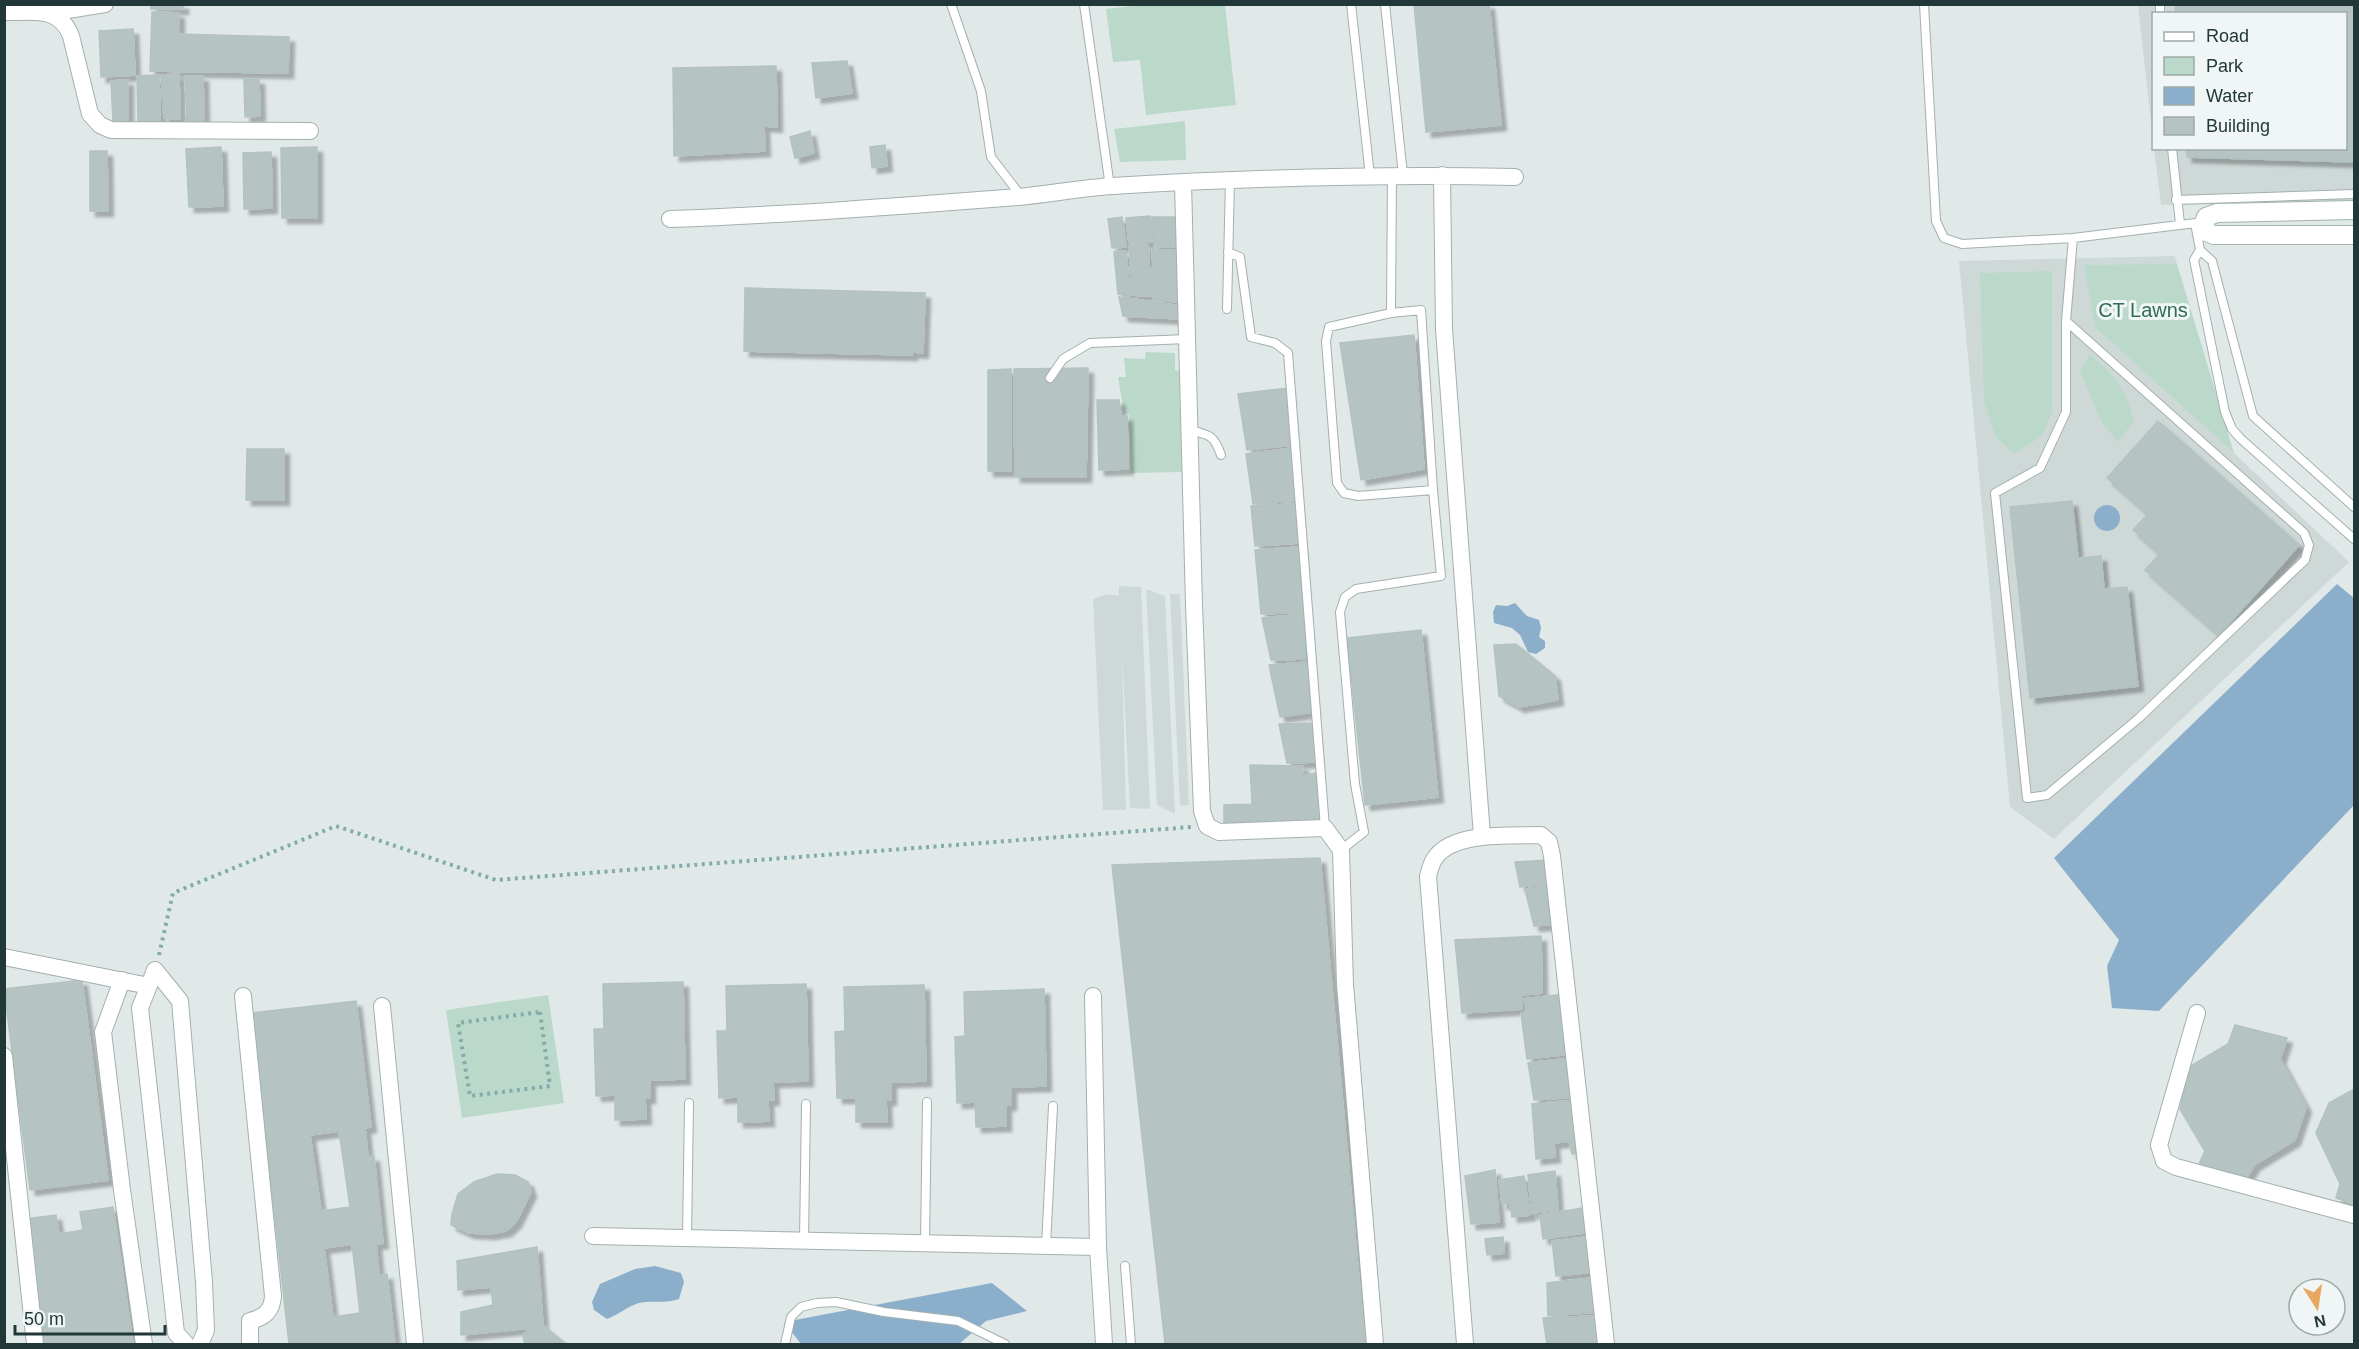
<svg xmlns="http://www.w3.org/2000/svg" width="2359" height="1349" font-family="Arial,sans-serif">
<defs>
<filter id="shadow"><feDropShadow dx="5.5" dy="5.5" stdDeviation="1.5" flood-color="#0004"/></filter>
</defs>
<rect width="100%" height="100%" fill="#e0e9e8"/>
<path fill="#ced9d7" d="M2138 5H2354V202L2161 205 2154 149 2346 148V14H2154L2153 140Z
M2175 256 2218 438 2349 562 2054 839 2010 807 1959 261Z
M1119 586 1141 587 1150 809 1130 808 1122 654 1126 810H1103L1093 599 1107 594 1119 596Z
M1146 589 1165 596 1175 814 1157 805Z
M1170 594H1180L1189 805 1180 806Z"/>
<path fill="#bad9cb" d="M1141 5H1225L1236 105 1146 115 1140 60 1113 62 1106 9Z
M1185 121 1186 160 1120 162 1114 129Z
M2177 264 2234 453 2095 327 2084 265Z
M2052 271V412L2043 435 2014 454 1995 436 1984 400 1980 273Z
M1146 352 1175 353V370L1179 371 1182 472 1131 473 1129 414 1124 413 1118 377H1126L1124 358 1145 359Z
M2090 354C2116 378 2125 386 2134 421L2118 442 2102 423 2080 371Z
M548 995 564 1103 462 1118 446 1010Z"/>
<path fill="#8bafcb" d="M2094 518a13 13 0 1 1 26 0a13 13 0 1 1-26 0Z
M2337 584 2354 598V805L2159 1011 2112 1008 2107 966 2119 940 2054 858Z
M1515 603 1527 616 1539 620 1541 628 1539 637 1545 641V648L1536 654 1528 652 1520 635 1512 628 1494 623 1493 612 1496 605 1507 606Z
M655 1266 681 1273 684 1282 679 1299C665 1304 653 1300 639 1303 628 1306 618 1315 607 1319L594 1310 592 1302 600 1284 635 1269Z
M992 1283 1027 1311 986 1321 959 1344H801L784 1322Z"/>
<path fill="#b5c4c2" stroke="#b3c2c0" stroke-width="1.5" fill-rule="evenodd" filter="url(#shadow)" d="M151 4H183V9H151Z
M1414 4H1489L1501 125 1426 132Z
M2175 4H2354V162L2187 157 2186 148H2346V14H2176Z
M152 12 179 13V34L289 37 288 73 150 71Z
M133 29 135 75 101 77 99 31Z
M847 61 852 93 816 98 812 63Z
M776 66 777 127 764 126 765 151 674 156 673 68Z
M179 74 180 119 164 118 161 75Z
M159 75 160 121H138L137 76Z
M185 76H203L204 121H187Z
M244 79H259L260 116 245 117Z
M128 80V120L113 121 111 81Z
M810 131 814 153 795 158 790 137Z
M885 145 887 166 872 168 870 147Z
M221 147 223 206 189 207 186 149Z
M317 147V218H282L281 148Z
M90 151H107L108 211H90Z
M271 152 272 208 244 209 243 153Z
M1150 216 1154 242 1129 243 1126 218Z
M1122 217 1126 247 1112 248 1108 219Z
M1152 217H1179V247H1154Z
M1148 245 1151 296 1132 295 1129 246Z
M1152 250H1178L1180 266H1153Z
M1126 251 1130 296 1118 294 1114 252Z
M1152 268H1180L1179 302 1153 300Z
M745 288 925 293 923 353 913 352 912 355 744 351Z
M1119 297 1180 306V319L1123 316Z
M1414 335 1424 469 1361 480 1340 343Z
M1088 368 1086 477H1015L1014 369Z
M1011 369V471H988V370Z
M1288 388 1292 445 1247 450 1238 394Z
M1097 400H1119L1121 416H1127L1128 469 1099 470Z
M2158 421 2299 545 2219 635 2145 570 2160 554 2133 530 2148 514 2107 478Z
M1292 448 1295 501 1253 504 1246 454Z
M247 449H284V500H246Z
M2072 501 2078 558 2101 556 2104 589 2127 587 2138 686 2030 698 2010 507Z
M1297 504 1299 543 1255 546 1251 506Z
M1301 547 1304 612 1261 614 1255 550Z
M1305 614V659L1271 660 1262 618Z
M1421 630 1438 797 1365 805 1347 638Z
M1516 644 1555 676 1558 700 1519 707 1499 696 1494 645Z
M1309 662 1313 712 1280 717 1269 665Z
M1314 723 1316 762 1287 763 1279 724Z
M1250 765 1303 766 1302 776 1316 773 1320 824 1286 826V801L1252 803Z
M1284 803V823L1224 827V805Z
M1320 858 1365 1344H1165L1112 865Z
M1548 860 1550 883 1520 887 1515 862Z
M1552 885 1556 924 1534 926 1525 889Z
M1541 936 1542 993 1522 995V1009L1462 1013 1455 940Z
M82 980 108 1180 30 1190 4 989Z
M683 982 685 1079 650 1080V1098H645L646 1119 615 1120V1095L596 1096 594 1029H604L603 984Z
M806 984 808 1081 773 1082 774 1100H768L769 1121 738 1122V1097L719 1098 717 1031H727L726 986Z
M924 985 926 1081 891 1082V1100H886L887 1122H856V1098H837L835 1032 845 1031 844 987Z
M1044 989 1046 1086 1011 1087V1105H1006V1126L976 1127 975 1102 957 1103 955 1037 965 1036 964 992Z
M1565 994 1570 1054 1527 1059 1521 1013 1527 1012 1524 999Z
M356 1001 371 1127 365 1128 368 1157 374 1156 383 1243 376 1244 379 1275 387 1274 395 1344H289L252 1013ZM339 1131 350 1207 321 1211 310 1135ZM352 1244 360 1313 333 1317 324 1248Z
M2235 1025 2287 1038 2280 1059 2306 1107 2295 1140 2254 1165 2245 1180 2198 1166 2205 1151 2180 1109 2189 1067 2228 1044Z
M1571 1058 1575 1097 1534 1100 1528 1063Z
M2354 1089V1204L2336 1198 2340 1184 2316 1133 2329 1103Z
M1577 1100 1581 1152 1572 1154 1569 1141 1554 1143 1555 1157 1536 1159 1532 1104Z
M1495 1170 1499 1222 1471 1224 1465 1176Z
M1555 1171 1558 1210 1532 1213 1528 1175Z
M497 1174 515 1175 528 1182 531 1192 516 1222 506 1231 490 1234 469 1233 451 1225 452 1214 458 1194 474 1182Z
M1524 1176 1530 1215 1512 1217 1510 1203 1502 1204 1499 1180Z
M113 1207 133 1344H44L26 1219 56 1215 59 1234 83 1230 80 1212Z
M1589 1207 1590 1232 1543 1239 1540 1215Z
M1503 1237 1504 1253 1487 1255 1485 1239Z
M1587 1237 1591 1272 1556 1276 1552 1241Z
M537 1247 543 1325 566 1344H525L523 1336 530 1328 461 1335V1312L493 1305 491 1287 458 1290 457 1261Z
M1592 1278 1596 1312 1548 1316 1547 1283Z
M1599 1316 1603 1344H1547L1543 1318Z"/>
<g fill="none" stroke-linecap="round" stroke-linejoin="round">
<g stroke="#a3b0b0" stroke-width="10">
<path id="lane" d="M951 4 981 91 991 157 1021 196
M1084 4 1110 187
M1351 4 1370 176
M1385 4 1403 175
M1924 4 1936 221 1944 238 1962 244 2073 238 2204 222
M2160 4V14
M2172 148 2180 224
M2176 200 2354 194
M2195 223 2200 250 2194 260 2225 412 2232 429 2241 439 2354 539
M2200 250 2212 261 2253 416 2354 507
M1228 252 1240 257 1251 337 1275 343 1288 353 1325 828
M1227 309 1230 180
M1391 313 1392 175
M2066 321 2304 533 2309 545 2305 560 2139 718 2047 795 2027 798 1995 493 2040 468 2066 412V321L2073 238
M1050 378 1063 359 1090 343 1187 339
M1189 430C1210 435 1214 435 1221 455
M1341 850 1364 832 1355 784 1340 612 1345 597 1356 589 1441 576 1433 490 1358 496 1344 493 1337 483 1326 341 1329 327 1391 313 1421 310 1433 490
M687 1238 689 1103
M804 1241 806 1104
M925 1243 927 1102
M1046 1246 1053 1106
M1125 1266 1131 1344
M785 1344 791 1317 801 1307 817 1303 836 1302 884 1312 958 1321 1005 1344"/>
</g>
<g stroke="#a3b0b0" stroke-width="18">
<path id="street" d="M4 12C32 13 59 5 71 36L90 114 100 125 111 130 310 131
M49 13 105 4
M1442 175 1444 329 1482 836
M1183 183 1194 605 1202 811 1207 826 1219 832 1325 828 1341 850 1345 984 1375 1344
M670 219C786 215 902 206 1018 197 1050 194 1081 188 1113 186 1247 178 1381 174 1515 177
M4 957 149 986
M122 980 103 1032 122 1190 144 1344
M243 996 273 1296C272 1311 265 1317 250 1321V1344
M1093 996 1098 1247 1104 1344
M382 1006 415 1344
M2197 1013 2159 1145 2164 1161 2176 1167 2354 1215
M4 1056 35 1344
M593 1236 1098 1247
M186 1344 176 1333 140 1008 155 970 180 1001 204 1282 206 1330 200 1344
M1465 1344 1428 876C1430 870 1431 863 1435 858 1453 831 1512 836 1541 835L1549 842 1552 856 1606 1344"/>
</g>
<g stroke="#a0b4b3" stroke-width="20">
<path id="secondary" d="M2354 210 2217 213 2206 217 2204 222 2206 232 2214 235H2354"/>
</g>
<path stroke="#82aba9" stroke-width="4" stroke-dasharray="3 4.5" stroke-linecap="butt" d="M159 955 173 893 336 826 496 880 1191 827
M540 1012 550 1086 470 1096 458 1023Z"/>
<use href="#lane" stroke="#fff" stroke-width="8"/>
<use href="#street" stroke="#fff" stroke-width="16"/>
<use href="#secondary" stroke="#fff" stroke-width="18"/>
</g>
<g text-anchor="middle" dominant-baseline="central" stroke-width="6" stroke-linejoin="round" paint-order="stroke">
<g font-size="20" fill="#2f6c58" stroke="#f0f6f5">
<text x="2143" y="310">CT Lawns</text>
</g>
</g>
<rect width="2359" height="1349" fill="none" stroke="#223838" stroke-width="12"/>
<rect x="2152" y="12" width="195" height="138" fill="#f0f6f5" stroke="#9eaaa9" stroke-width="1.5"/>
<rect x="2164" y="32" width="30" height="9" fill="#ffffff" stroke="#9eaaa9" stroke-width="1.5"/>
<text x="2206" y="42" font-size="18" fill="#223838">Road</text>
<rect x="2164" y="57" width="30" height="18" fill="#bad9cb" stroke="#9eaaa9" stroke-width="1.5"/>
<text x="2206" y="72" font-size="18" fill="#223838">Park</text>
<rect x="2164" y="87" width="30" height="18" fill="#8bafcb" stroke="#9eaaa9" stroke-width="1.5"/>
<text x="2206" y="102" font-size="18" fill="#223838">Water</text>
<rect x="2164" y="117" width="30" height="18" fill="#b5c4c2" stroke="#9eaaa9" stroke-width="1.5"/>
<text x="2206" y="132" font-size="18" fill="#223838">Building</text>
<g transform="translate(2317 1307) rotate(168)"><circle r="28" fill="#f0f6f5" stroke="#9eaaa9" stroke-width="1.5"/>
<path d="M0-4.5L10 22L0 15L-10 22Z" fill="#e7a760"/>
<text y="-9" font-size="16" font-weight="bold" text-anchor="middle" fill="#223838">N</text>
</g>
<path d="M15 1325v9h150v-9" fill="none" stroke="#223838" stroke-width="3"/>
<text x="24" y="1325" font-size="18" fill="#223838" stroke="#f0f6f5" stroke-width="4.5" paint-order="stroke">50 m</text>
</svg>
